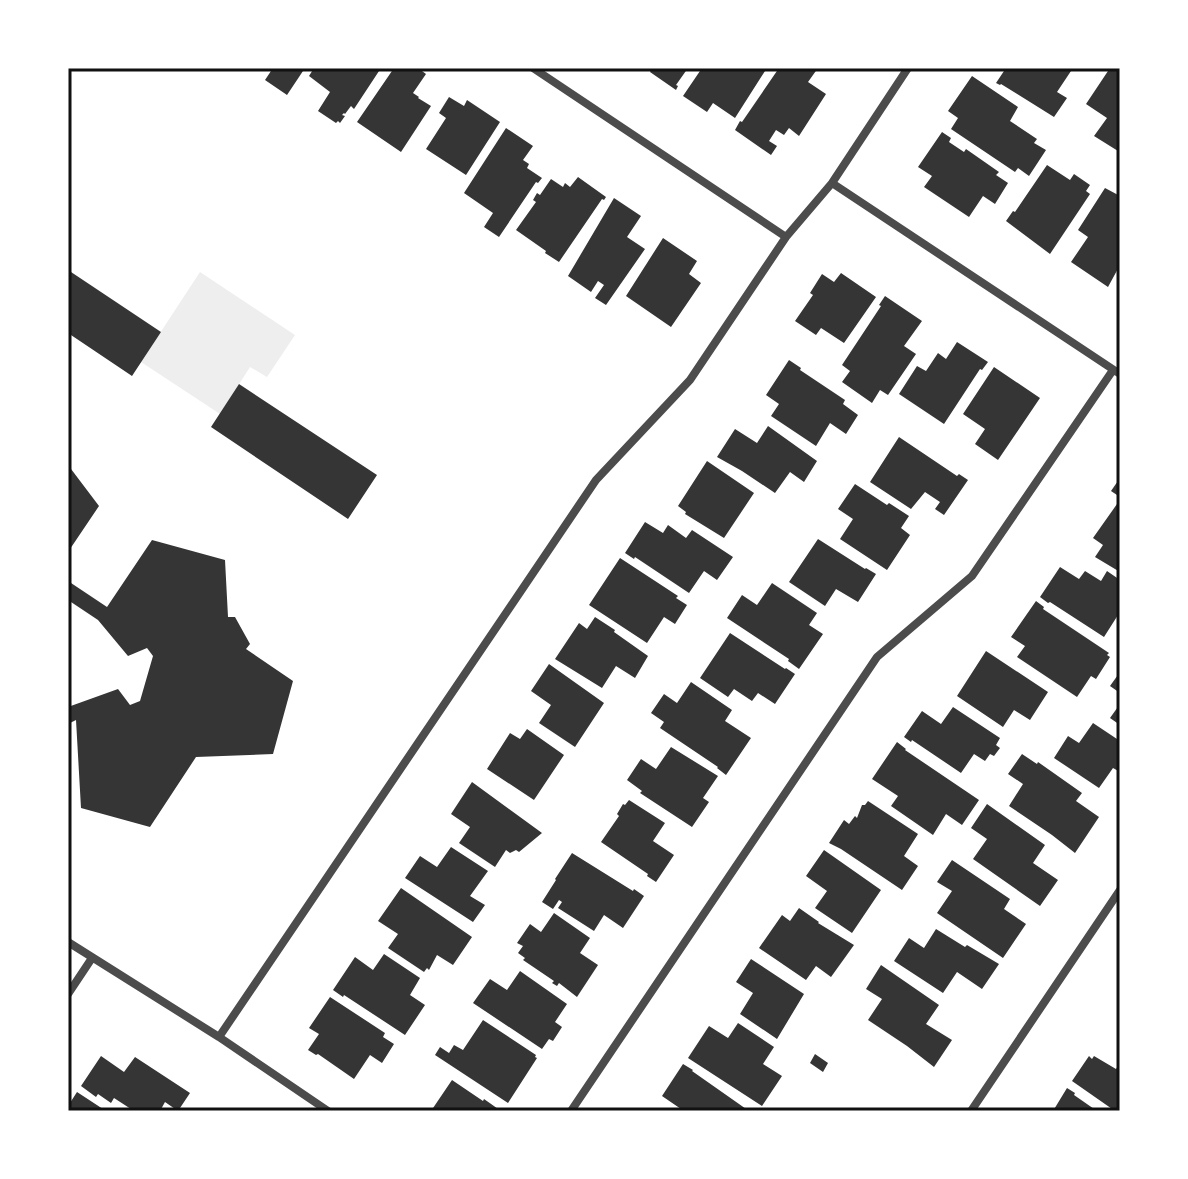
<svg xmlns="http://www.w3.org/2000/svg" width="1188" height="1179" font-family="Inter,sans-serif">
<rect width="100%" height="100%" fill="#fff"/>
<path fill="#eee" d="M200 272 295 335 267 377 250 367 220 414 141 362Z"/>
<path fill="#353535" d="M273 68H305L287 95 265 80Z
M314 68H381L354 109 351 106 345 114 344 113 342 115 345 116 340 123 338 121 336 123 318 111 330 92 309 76Z
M394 68H418L426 74 413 93 419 97 418 98 431 106 401 152 357 122Z
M652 68H688L676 85 678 86 676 90 650 72Z
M702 68H761L765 71 735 118 713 103 707 112 683 96Z
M779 68H818L808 82 826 94 799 136 789 128 784 135 776 130 769 141 777 146 771 155 735 130 740 121 742 122Z
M1006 68H1073L1057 92 1067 98 1054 117 1001 84 1000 85 996 83Z
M1110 68H1120V149L1118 151 1094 136 1107 118 1086 104Z
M972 76 1018 107 1010 121 1037 139 1034 143 1046 150 1029 176 1018 168 1015 172 951 129 958 118 948 111Z
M449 97 464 106 467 100 500 122 466 175 426 149 446 118 439 113Z
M506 128 533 146 523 160 529 164 527 168 542 178 538 183 536 182 499 237 484 227 493 213 464 193Z
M942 132 951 138 949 142 964 152 966 149 999 172 996 175 1008 183 995 204 983 196 969 217 924 187 932 176 918 167Z
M1047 165 1070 180 1074 174 1090 185 1086 191 1090 194 1050 254 1006 221 1013 211 1015 212Z
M578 177 606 197 604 200 602 199 559 262 545 253 546 251 516 230 536 202 533 200 537 193 540 195 551 179 563 187 565 183 570 187Z
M1105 188 1120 196V265L1108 287 1071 262 1088 237 1078 230Z
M614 198 641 216 627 237 645 249 606 305 595 298 604 285 598 281 591 292 568 276Z
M663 238 697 261 689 274 701 283 671 327 626 296Z
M68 270 161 332 132 376 68 333Z
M841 273 876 297 844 343 821 328 816 335 795 321 813 295 810 293 822 274 834 282Z
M885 296 922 321 904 346 916 354 888 395 880 390 872 403 842 382 850 371 842 365 881 306 879 305Z
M957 342 988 362 982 370 980 369 944 424 899 394 917 366 926 371 938 353 946 359Z
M789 360 801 368 800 370 845 400 843 404 858 415 846 434 830 423 816 446 771 416 779 404 766 395Z
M994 367 1040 398 998 460 975 444 985 429 963 414Z
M239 384 377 475 348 519 211 427Z
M768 426 817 461 804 482 790 472 775 493 742 471 717 457 735 429 757 443Z
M899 437 957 476 959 474 968 480 944 515 935 509 940 502 925 492 911 509 870 482Z
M707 461 754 493 724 538 685 514 686 512 678 506Z
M68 465 99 506 68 552Z
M1120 478V497L1111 491Z
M855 484 887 505 889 503 909 516 901 528 910 535 887 570 840 539 853 519 838 509Z
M1117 504 1120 506V572L1095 557 1103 545 1093 538Z
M645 522 663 533 668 525 686 538 692 530 733 557 717 580 704 571 689 593 635 557 634 559 625 553Z
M818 539 865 569 866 568 876 574 858 602 836 589 825 606 789 582Z
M152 540 225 560 228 617H235L250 644 246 649 293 681 273 754 196 757 150 827 81 808 76 720 68 724V707L118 689 130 705 140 701 153 656 147 648 128 656 98 620 68 600V581L107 607Z
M620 558 678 596 676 598 687 605 675 624 664 617 647 643 589 605Z
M1060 567 1079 579 1085 571 1101 581 1107 571 1120 580V616L1118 615 1104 637 1050 602 1048 603 1040 597Z
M772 583 817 613 809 625 823 634 799 669 788 661 789 659 727 618 742 595 757 605Z
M1036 601 1044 607 1043 609 1109 653 1107 655 1110 657 1096 679 1091 676 1077 697 1017 657 1025 646 1011 637Z
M595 617 615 630 614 632 648 656 635 678 616 666 602 688 555 659 579 623 587 629Z
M730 633 785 669 786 668 795 674 775 704 758 693 752 701 734 689 728 697 700 678Z
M986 651 1048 692 1030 720 1014 710 1003 727 957 696Z
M549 664 604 703 575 747 539 723 551 705 531 691Z
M1120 672V693L1110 686Z
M691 682 732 710 725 721 751 738 726 775 717 768 718 767 660 728 664 722 651 713 664 694 677 703Z
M1120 704V725L1110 718Z
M953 707 1000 738 996 745 1000 748 994 756 990 754 985 761 974 754 961 773 912 740 911 742 904 737 922 711 941 724Z
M1093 723 1120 741V772L1113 768 1099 788 1054 758 1068 736 1079 743Z
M527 729 564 755 534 800 487 769 510 733 520 739Z
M897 742 906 749 905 750 979 800 962 825 946 814 933 835 891 806 898 796 872 779Z
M671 747 718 776 703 798 709 802 692 827 640 793 642 791 627 780 641 759 656 769Z
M1022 754 1037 764 1038 762 1082 793 1076 801 1099 817 1075 853 1052 835 1009 806 1023 784 1008 774Z
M472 782 542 833 519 852 516 850 510 853 506 850 495 867 459 843 470 827 451 814Z
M629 800 665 823 653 841 674 855 656 882 647 876 648 874 601 842 619 816 617 814 623 804 625 805Z
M868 801 918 834 904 856 918 866 902 890 841 849 829 843 844 820 849 824 855 816 857 818 862 805H865Z
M987 804 1045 845 1033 863 1058 880 1040 906 973 859 987 839 971 828Z
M451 847 488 871 470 896 485 905 473 922 405 878 420 856 437 867Z
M824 850 881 890 852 933 815 908 827 891 806 876Z
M572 853 633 891 634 889 644 896 623 928 604 915 594 931 558 908 562 902 559 900 553 909 542 902 556 880 555 879Z
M952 860 1010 899 1004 909 1026 924 1003 958 937 913 952 891 937 882Z
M401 888 472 937 453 965 437 955 429 970 427 968 424 972 388 948 398 934 378 921Z
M799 908 819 922 818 923 854 945 831 977 816 966 806 980 759 948 782 915 790 921Z
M554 913 590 938 580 953 598 965 577 997 559 983 557 986 552 983 554 981 523 960 525 958 518 953 523 946 517 943 530 924 541 932Z
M936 929 965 947 967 945 999 964 982 989 957 972 943 993 894 961 909 938 924 948Z
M384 954 420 978 410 995 425 1005 405 1035 344 995 343 997 333 990 355 957 373 970Z
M751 959 804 994 777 1039 740 1014 753 993 736 982Z
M881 965 939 1005 926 1024 952 1040 934 1067 907 1046 868 1020 882 999 866 989Z
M520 971 567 1004 555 1022 562 1027 553 1041 549 1039 542 1049 473 1003 490 979 507 990Z
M330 997 385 1033 383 1037 394 1044 382 1063 370 1055 354 1079 318 1054 316 1055 308 1050 319 1034 309 1028Z
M483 1020 536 1055 535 1057 537 1058 508 1103 435 1055 440 1047 449 1053 454 1045 463 1050Z
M738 1023 774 1047 763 1064 782 1076 762 1106 688 1058 709 1026 728 1038Z
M815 1054 828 1063 823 1072 810 1063Z
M101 1056 124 1072 135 1057 190 1093 178 1111 165 1102 160 1111H134L114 1098 111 1103 98 1094 96 1097 81 1086Z
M1089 1056 1092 1059 1094 1056 1116 1069 1120 1063V1110L1117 1108 1115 1111 1072 1081Z
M683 1064 693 1070 692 1071 749 1111H679L681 1109 662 1096Z
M452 1080 483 1101 484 1099 501 1111H431Z
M1067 1088 1075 1093 1074 1095 1097 1111H1053Z
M77 1092 106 1111H68V1106Z"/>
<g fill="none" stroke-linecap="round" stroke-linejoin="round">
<path stroke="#4c4c4c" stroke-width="8" d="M533 68 786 237
M832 183 1120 374
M68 942 219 1037 328 1111
M68 994 92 958
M219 1037 596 480 690 380 786 237 832 183 908 68
M571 1111 877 657 972 576 1113 370
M971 1111 1120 890"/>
</g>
<rect width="1188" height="1179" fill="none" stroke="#ffffff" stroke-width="140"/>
<rect x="70" y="70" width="1048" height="1039" fill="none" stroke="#111" stroke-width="3"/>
</svg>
